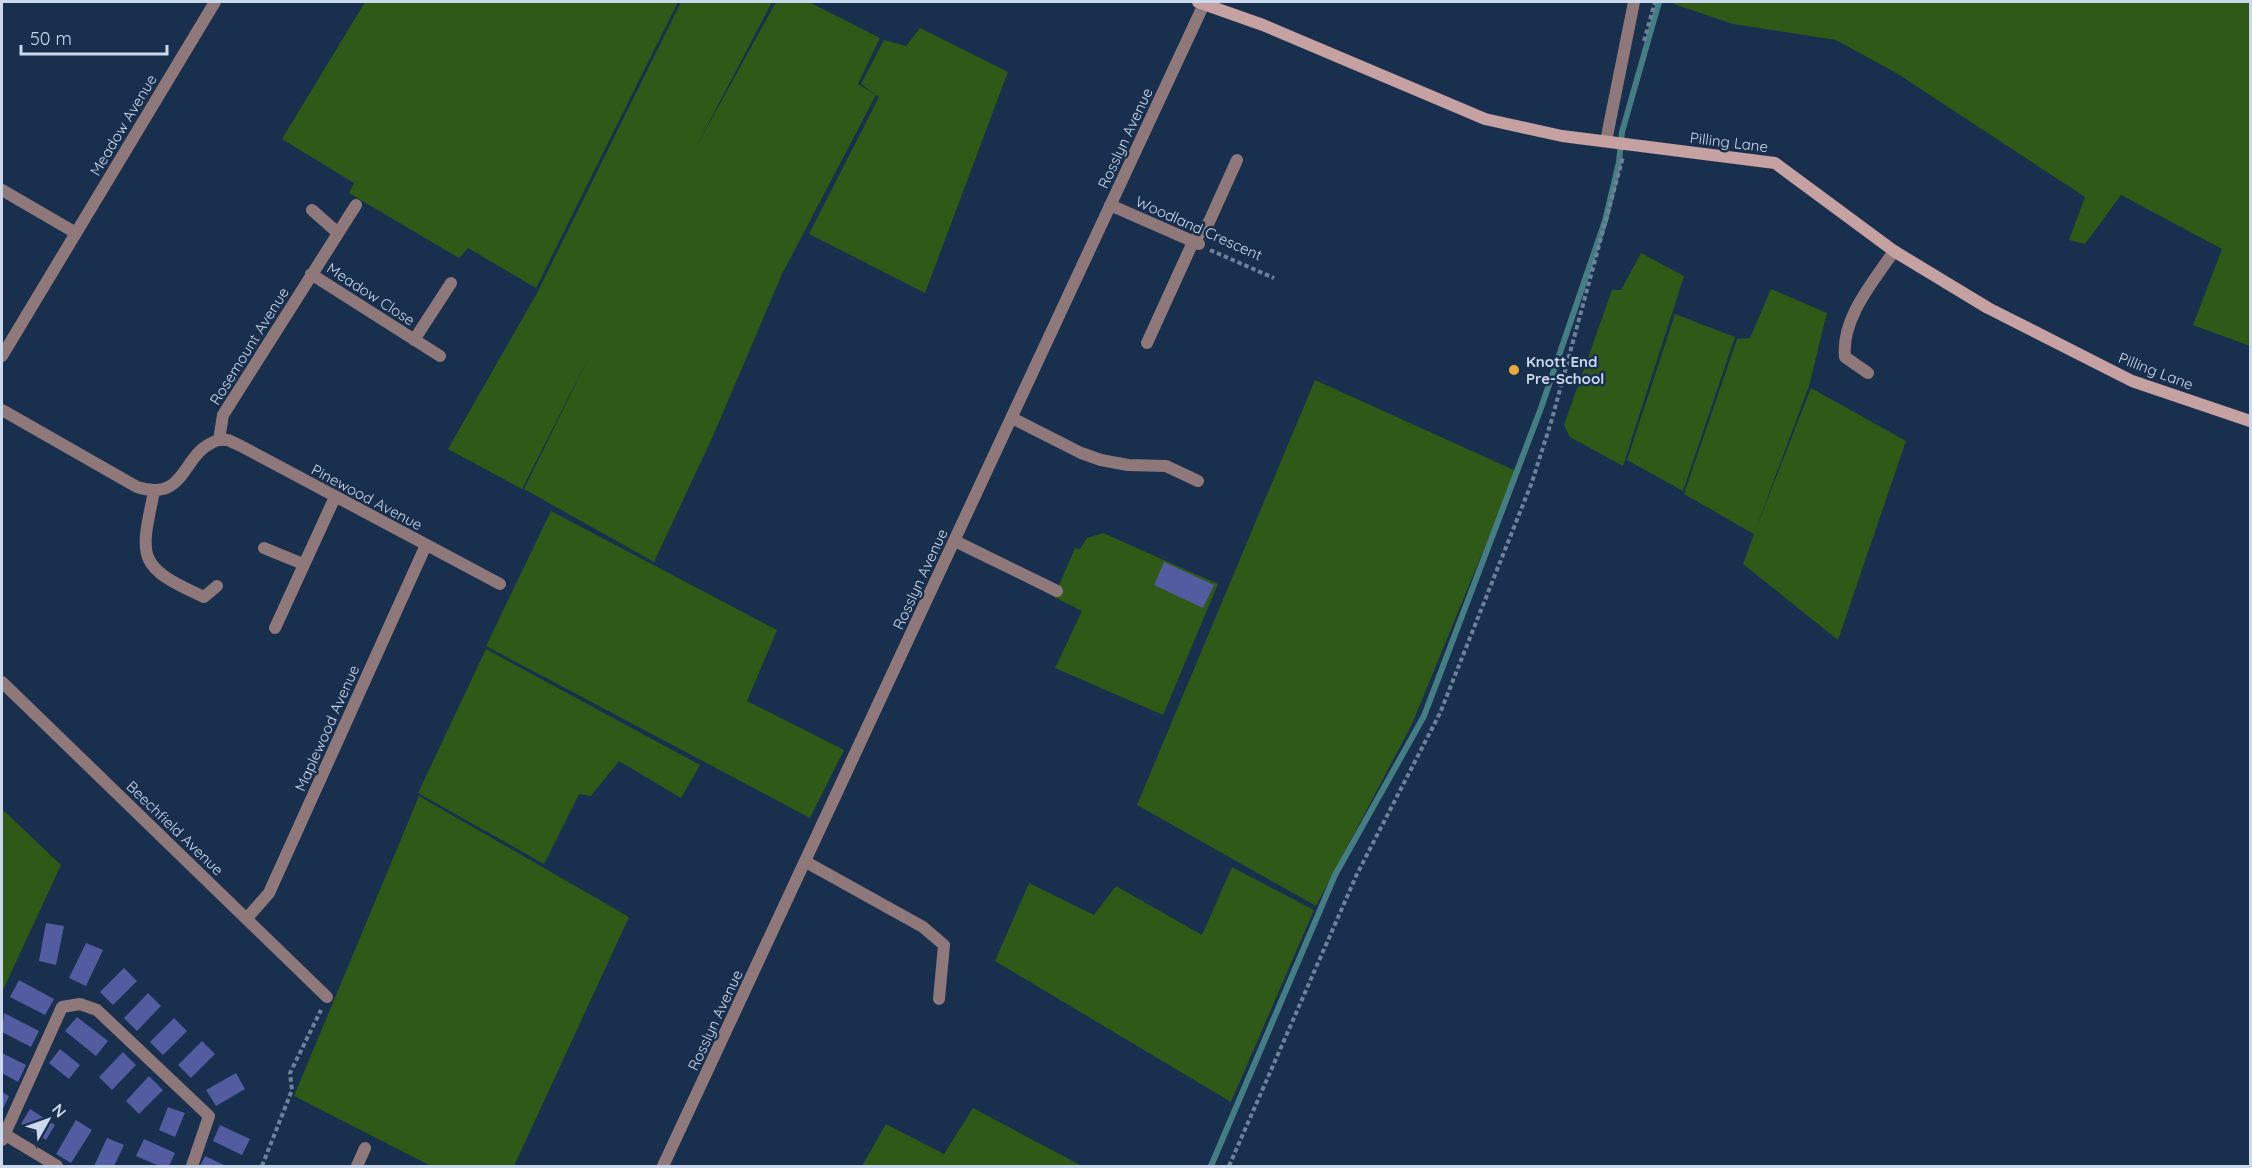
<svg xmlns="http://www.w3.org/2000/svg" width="2252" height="1168" font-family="Quicksand,sans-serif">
<rect width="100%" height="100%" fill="#192f4e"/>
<path fill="#2e5917" d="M365 2H678L536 288 468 248 459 258 349 193 354 183 282 139Z
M681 2H772L695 149 776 2H809L880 38 858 84 876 95 782 274 713 436 654 562 524 489 589 357 522 489 448 449 537 293Z
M1668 2H2250V346L2193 325 2222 249 2121 195 2085 244 2069 240 2085 197 1898 74 1836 40 1733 24Z
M920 28 1008 72 925 293 809 234 879 97 861 84 884 40 906 46Z
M1641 253 1684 276 1623 466 1570 437 1564 425 1612 290H1621Z
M1771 289 1827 313 1809 386 1755 531 1811 388 1906 441 1838 640 1743 564 1754 534 1684 494 1737 339 1750 338Z
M1675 314 1735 337 1683 491 1627 460Z
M1315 380 1516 471 1412 724 1316 906 1137 805Z
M551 511 777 630 747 701 844 750 810 818 486 646Z
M1103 533 1218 584 1163 715 1055 668 1082 611 1054 597 1075 548 1080 549 1087 538Z
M486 649 700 765 681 798 619 761 591 796 579 794 544 864 418 793Z
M419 796 629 917 514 1166H431L294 1096Z
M2 809 61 865 2 992Z
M1232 867 1314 910 1231 1102 995 961 1029 883 1094 915 1116 886 1202 935Z
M973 1108 1082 1166H862L886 1124 944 1154Z"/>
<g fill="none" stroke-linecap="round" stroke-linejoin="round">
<path stroke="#457d85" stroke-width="6" d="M1211 1166 1335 875 1424 716 1541 408 1605 221 1619 162 1622 132 1659 2"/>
</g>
<path fill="#535ba1" d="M1164 562 1214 585 1203 608 1154 585Z
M46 923 64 926 56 965 39 961Z
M86 943 103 950 86 986 69 978Z
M124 968 137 981 113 1005 100 992Z
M19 980 54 999 45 1015 10 997Z
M148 993 161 1006 137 1031 124 1018Z
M4 1013 39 1031 31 1047 2 1032Z
M77 1017 108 1041 96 1056 65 1031Z
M174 1018 187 1031 163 1055 150 1042Z
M202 1041 215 1054 191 1078 178 1065Z
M60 1049 80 1065 69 1079 49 1063Z
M123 1052 136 1065 112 1090 99 1077Z
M2 1053 26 1065 18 1082 2 1073Z
M236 1073 245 1089 216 1106 206 1090Z
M149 1076 163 1090 139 1114 126 1101Z
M2 1092 9 1096 2 1111Z
M168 1107 185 1113 175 1137 159 1130Z
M30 1109 55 1125 46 1140 21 1124Z
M76 1120 92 1130 71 1163 56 1154Z
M220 1125 250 1139 242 1155 213 1141Z
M107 1138 124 1145 114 1166H94Z
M144 1139 175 1153 169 1166H159L136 1156Z
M205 1156 226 1166H200Z"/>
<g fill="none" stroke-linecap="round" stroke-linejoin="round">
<path stroke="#6e819a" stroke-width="4" stroke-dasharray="4.5 3" stroke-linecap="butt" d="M1644 41 1655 2
M1210 250 1274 278
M262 1166 292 1090 290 1073 321 1010
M1229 1166 1357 874 1440 713 1532 482 1552 419 1623 157"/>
<path stroke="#8f7879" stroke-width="12" d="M1606 141 1634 2
M1147 343 1193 242 1209 222 1237 160
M1868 373 1845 357C1841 318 1874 281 1894 251
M1012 418 1081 453 1101 460 1128 465 1166 466 1198 481
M955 541 1057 591
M806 862 923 927 944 945 939 999
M4 1134 57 1166
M2 1140 62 1007 80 1004 97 1010 209 1116 192 1166"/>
<path stroke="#8f7879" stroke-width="12" d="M2 190 76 233
M1110 205 1199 244
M312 210 338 233
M311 274 440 356
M414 340 451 283
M2 356 215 2
M2 410 137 487C189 503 180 451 219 440L223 415 356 205
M219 440H228L241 446 500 584
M154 492C139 560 138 567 204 597L217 586
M264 548 303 564
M275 628 335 497
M2 682 327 997
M247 918 269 893 426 545
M357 1166 365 1148
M663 1166 1204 4"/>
<path stroke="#c5a1a2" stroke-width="12" d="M1198 2 1263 25 1485 119 1562 136 1775 163 1894 251 1988 308 2132 381 2250 421"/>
</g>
<circle fill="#ebaa39" stroke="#192f4e" stroke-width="2" cx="1514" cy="370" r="6"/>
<g text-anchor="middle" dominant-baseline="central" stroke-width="5" stroke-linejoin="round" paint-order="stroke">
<g font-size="15" fill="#cbd9ed" stroke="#192f4e">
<text transform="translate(123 125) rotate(-59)">Meadow Avenue</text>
<text transform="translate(1125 138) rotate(-65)">Rosslyn Avenue</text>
<text transform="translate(1729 142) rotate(7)">Pilling Lane</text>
<text transform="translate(1199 228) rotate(24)">Woodland Crescent</text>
<text transform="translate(371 294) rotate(33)">Meadow Close</text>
<text transform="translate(249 346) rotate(-58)">Rosemount Avenue</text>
<text transform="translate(2156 371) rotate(21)">Pilling Lane</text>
<text transform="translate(367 497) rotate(28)">Pinewood Avenue</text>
<text transform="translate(920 579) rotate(-65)">Rosslyn Avenue</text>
<text transform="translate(327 728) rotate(-66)">Maplewood Avenue</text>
<text transform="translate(175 828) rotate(44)">Beechfield Avenue</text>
<text transform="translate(715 1020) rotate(-65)">Rosslyn Avenue</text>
</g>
<g font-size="15" font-weight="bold" fill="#cbd9ed" stroke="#192f4e" text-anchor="start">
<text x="1526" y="361">Knott End<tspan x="1526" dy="17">Pre-School</tspan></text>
</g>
</g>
<rect width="2252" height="1168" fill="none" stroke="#cbd9ed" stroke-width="6"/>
<g transform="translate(48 1120) rotate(50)" stroke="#192f4e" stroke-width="4.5" paint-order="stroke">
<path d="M0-4.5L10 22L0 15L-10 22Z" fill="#cbd9ed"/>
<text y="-9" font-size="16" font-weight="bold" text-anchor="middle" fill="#cbd9ed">N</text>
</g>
<path d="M21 45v9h146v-9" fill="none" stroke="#cbd9ed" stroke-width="3"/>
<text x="30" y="45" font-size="18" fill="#cbd9ed" stroke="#192f4e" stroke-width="4.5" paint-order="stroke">50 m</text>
</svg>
